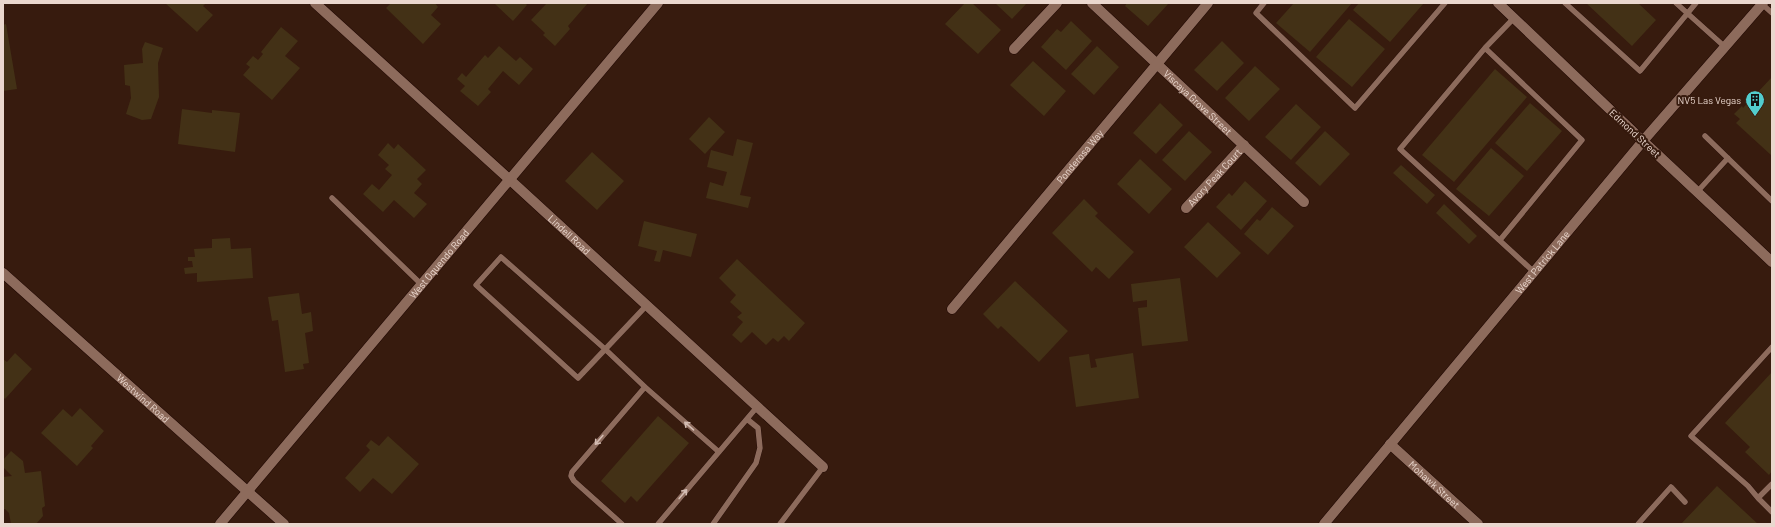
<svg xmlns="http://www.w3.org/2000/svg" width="1775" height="527" font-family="Barlow,sans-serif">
<rect width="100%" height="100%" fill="#371b0e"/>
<path fill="#433116" d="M165 3H206L203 6 213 15 197 32Z
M391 3H435L438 7 431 15 441 24 423 44 386 8Z
M496 3H525L527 5 513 21 495 4Z
M547 3H588L568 26 570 29 555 46 543 35 545 33 531 20Z
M965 3H972L1001 30 978 54 945 24Z
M995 3H1027L1012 19Z
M1127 3H1169L1148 26 1125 6Z
M1294 3H1352L1310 52 1276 23Z
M1359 3H1424L1390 42 1353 10Z
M1586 3H1638L1656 20 1632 46Z
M1349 19 1385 49 1352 87 1316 57Z
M1071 21 1092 41 1066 70 1041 47 1057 29 1061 32Z
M6 24 17 89 3 91V25Z
M281 27 298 41 285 56 300 68 272 100 243 75 250 67 246 64 253 56 258 60 263 54 261 52Z
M1222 41 1244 63 1217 91 1194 70Z
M145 42 163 48 158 63 159 97 151 119 142 120 126 114 131 98 130 86 125 85 124 65 143 63 142 49Z
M499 46 516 61 520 57 533 69 519 85 503 71 488 89 491 92 478 106 460 91 465 86 457 79 462 73 466 77 485 55 488 58Z
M1097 46 1119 67 1094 95 1071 74Z
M1033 61 1066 91 1044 116 1010 85Z
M1255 66 1280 89 1249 121 1225 98Z
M1495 69 1527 97 1454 182 1422 155Z
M1772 77V154L1771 155 1736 123 1740 119 1734 114 1742 106 1743 108Z
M1160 103 1183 125 1156 154 1133 133Z
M1530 103 1562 131 1527 171 1495 143Z
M1296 104 1321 127 1291 160 1265 137Z
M182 109 212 113V110L240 113 235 152 178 144Z
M709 117 725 132 705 154 689 139Z
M1189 131 1212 152 1185 181 1162 160Z
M1325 131 1350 154 1320 186 1295 163Z
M737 139 753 143 740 195 751 197 748 208 706 198 710 182 723 186 727 172 707 167 711 150 733 156Z
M388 143 394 149 398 144 426 170 417 179 422 184 414 193 427 204 414 218 394 200 383 212 363 194 372 184 379 190 392 175 385 169 389 165 378 155Z
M1491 148 1524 176 1489 216 1456 189Z
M592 152 624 181 597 210 565 181Z
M1140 159 1172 189 1149 214 1117 184Z
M1401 165 1435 195 1427 204 1393 173Z
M1245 181 1267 201 1241 230 1216 207 1229 193 1232 196Z
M1084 199 1098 213 1095 216 1134 252 1109 279 1096 267 1092 272 1052 233Z
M1444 204 1477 236 1469 244 1436 213Z
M1272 207 1294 226 1268 255 1244 234 1257 219 1260 221Z
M644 221 697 234 691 257 663 250 660 262 654 261 657 251 638 246Z
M1208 222 1241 253 1217 278 1184 247Z
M230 238 231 249 251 248 253 278 197 282V273L185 274 184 268 193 267 192 261H188V257H195L194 249 212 248V239Z
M737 259 805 323 789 341 784 336 778 342 773 338 766 345 752 332 741 343 732 335 743 322 737 317 742 313 730 302 736 295 719 278Z
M1180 278 1188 341 1142 346 1138 308 1147 307V300L1133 302 1131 284Z
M1015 281 1068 331 1039 362 1001 326 998 329 983 314Z
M299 293 302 314 311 312 313 331 305 333 309 363 303 364 304 369 285 372 278 320 272 321 268 297Z
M15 353 32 369 5 399 3 397V359L7 362Z
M1133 353 1139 398 1076 407 1069 357 1089 354 1091 368 1097 367 1095 359Z
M1772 372V471L1769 475 1745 452 1750 447 1725 423Z
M80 408 104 431 91 446 93 448 77 466 41 433 63 409 72 417Z
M658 416 689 443 637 502 631 496 625 503 601 481Z
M388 436 419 464 392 494 373 478 360 492 345 478 370 450 366 446 371 440 379 446Z
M11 451 23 461 25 473 41 471 45 506 42 508 43 516 36 524H11L9 513 5 509H3V477L12 476 3 467V460Z
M1717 486 1758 524H1681Z"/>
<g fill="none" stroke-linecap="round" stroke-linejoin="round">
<g stroke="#1d0500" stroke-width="6">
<path id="service" d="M1264 3 1256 13 1355 108 1445 3
M1565 3 1640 71 1696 3
M1676 3 1725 47
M1762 4 1772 13
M1514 18 1485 48 1400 149 1534 272
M1485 48 1582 140 1500 240
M1705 136 1772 201
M1697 192 1728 158
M332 198 421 284
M645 387 605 349 501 257 476 285 578 378 647 305
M1772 484 1758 498 1772 512
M1758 498 1748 486 1691 436 1772 347
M622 524 574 481 571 476 572 472 645 387 719 452
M658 524 757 407
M713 524 756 463 760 448 758 428 747 419
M780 524 823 467
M1638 524 1671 487 1685 502"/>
</g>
<g stroke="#1d0500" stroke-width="11">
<g id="minor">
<path id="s1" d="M1092 3 1304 202"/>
<path d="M1014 49 1057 3"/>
<path d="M1643 141 1772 262"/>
<path id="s2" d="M509 179 823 467"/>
<path id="s3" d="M1186 208 1244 145"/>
<path id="s4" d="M3 273 284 524"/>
<path id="s5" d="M952 309 1208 3"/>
<path id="s6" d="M1390 444 1478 524"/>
</g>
</g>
<g stroke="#1d0500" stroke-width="11">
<g id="tertiary">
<path d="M315 3 509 179"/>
<path d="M1498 3 1643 141"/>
<path id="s7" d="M220 524 658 3"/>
<path id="s8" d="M1324 524 1643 141 1763 3"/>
</g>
</g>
<use href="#service" stroke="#8d6b5c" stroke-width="5.5"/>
<use href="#minor" stroke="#8d6b5c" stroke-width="10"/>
<use href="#tertiary" stroke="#8d6b5c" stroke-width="10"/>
</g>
<defs><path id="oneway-shaft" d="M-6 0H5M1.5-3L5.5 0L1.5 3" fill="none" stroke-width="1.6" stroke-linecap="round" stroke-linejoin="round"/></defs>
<g stroke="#d3bcb2">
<use href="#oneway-shaft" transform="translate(689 426) rotate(-139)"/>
<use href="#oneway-shaft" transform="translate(599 440) rotate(130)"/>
<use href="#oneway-shaft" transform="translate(683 494) rotate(-50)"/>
</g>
<defs>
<g id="building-pin" transform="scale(1)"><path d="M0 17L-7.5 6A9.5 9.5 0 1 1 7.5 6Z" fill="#52cdce" stroke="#371b0e"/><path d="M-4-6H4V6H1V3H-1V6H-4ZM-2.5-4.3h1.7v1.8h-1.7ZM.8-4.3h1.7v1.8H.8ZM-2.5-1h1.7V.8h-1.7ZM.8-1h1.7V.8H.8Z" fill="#111"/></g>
</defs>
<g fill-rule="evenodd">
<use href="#building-pin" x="1755" y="100"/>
</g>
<g text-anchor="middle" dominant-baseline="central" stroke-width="4" stroke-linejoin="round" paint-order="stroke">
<g font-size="10" fill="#ead7ce" stroke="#371b0e" text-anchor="end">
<text x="1741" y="100">NV5 Las Vegas</text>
</g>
<g font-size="10" fill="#ead7ce" stroke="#371b0e">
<text stroke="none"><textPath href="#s1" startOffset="145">Viscaya Grove Street</textPath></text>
<text transform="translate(1635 133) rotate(43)">Edmond Street</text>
<text stroke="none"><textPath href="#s5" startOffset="199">Ponderosa Way</textPath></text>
<text stroke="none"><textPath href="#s3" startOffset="42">Avory Peak Court</textPath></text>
<text stroke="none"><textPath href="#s2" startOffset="82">Lindell Road</textPath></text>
<text stroke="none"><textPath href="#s8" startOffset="341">West Patrick Lane</textPath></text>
<text stroke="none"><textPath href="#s7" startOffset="340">West Oquendo Road</textPath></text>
<text stroke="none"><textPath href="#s4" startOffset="188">Westwind Road</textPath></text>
<text stroke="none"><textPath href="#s6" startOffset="60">Mohawk Street</textPath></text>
</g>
</g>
<rect width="1775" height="527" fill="none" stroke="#ead7ce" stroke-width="8"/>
</svg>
